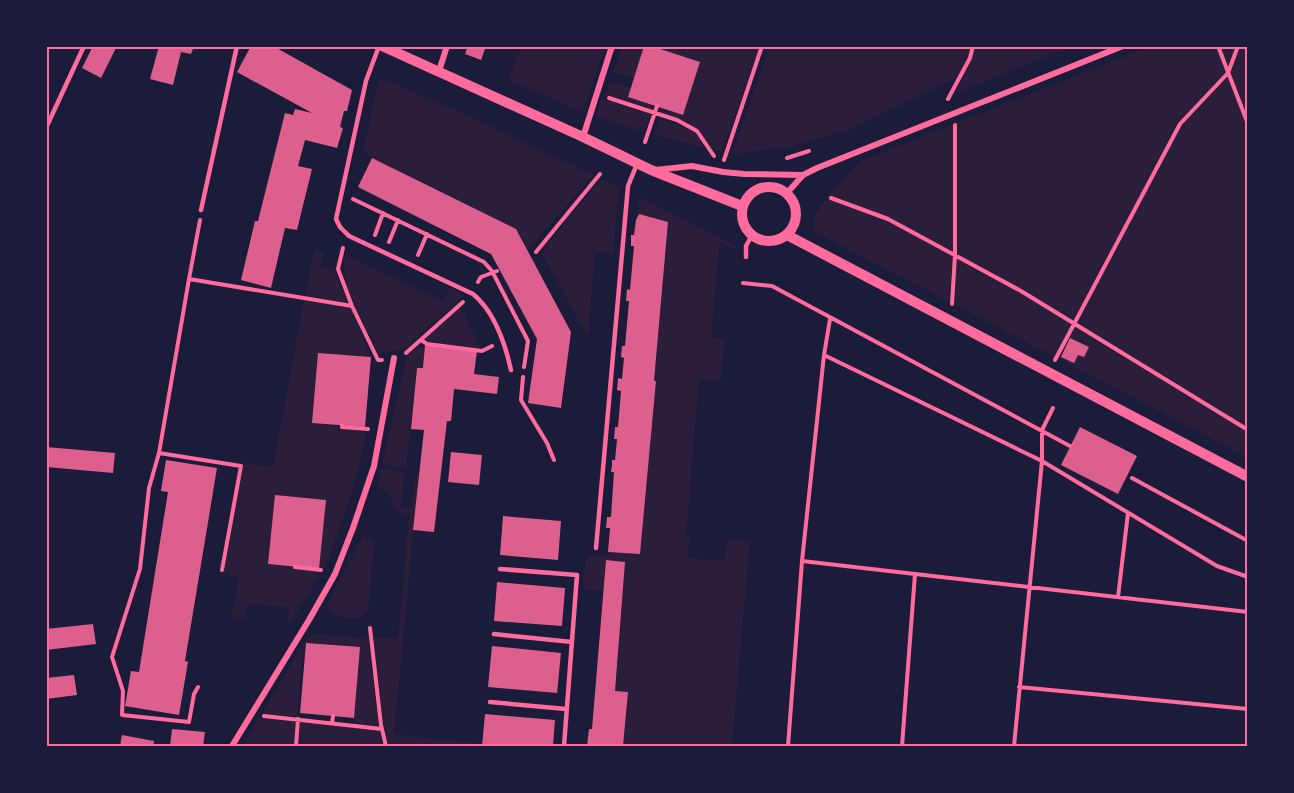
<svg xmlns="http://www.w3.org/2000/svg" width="1294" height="793" font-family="'DejaVu Sans',sans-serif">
<rect width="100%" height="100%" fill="#1b1b3a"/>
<path fill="#2a1e3b" d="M592 46 604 51 583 112 508 80 521 47Z
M622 47H644L634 78 616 73 614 71Z
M651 47H759L732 125 722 151 713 150 699 130 680 120 659 112 660 107 683 115 700 63Z
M769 47H1070L955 93 964 74 851 129 789 147 735 154 734 149Z
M1149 47H1247V457L815 232 814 216 830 193 860 161Z
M379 80H386L484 123 593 175 528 250 516 229 372 158 363 150Z
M616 83 631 88 628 97 654 105 652 110 606 95 609 84Z
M601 98 650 114 644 132 598 117 596 115Z
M660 118 694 130 705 148 654 135Z
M601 179 619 188 613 254 595 253 588 337 541 252Z
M639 197 738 247V251L720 242 711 338 725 339 721 380H699L686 537 690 538 687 558 724 561 728 540 750 542 732 746H623L628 693 615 691 625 562 606 560 603 591 583 590 585 561 592 554 605 556 608 552 640 554 656 382 654 381 668 222 639 214Z
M315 249 325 252 320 267 335 271 347 300 346 303 305 295Z
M343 255 443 300 449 288 464 295 405 349 378 354 346 285Z
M304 300 349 308 352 311 371 357 337 428 366 431C360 478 341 523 325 568L319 567 275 496 268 564 323 571 290 623H287L289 608 247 604 245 618 231 617 239 577 223 575 244 463 273 467Z
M461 307 481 348 429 343 426 338Z
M417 347 425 348 423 368H417L406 468 382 464 407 356Z
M381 469 405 472 401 506 411 509 416 474H419L394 734 482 744V746H389L383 719 373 637 398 639 409 516 394 509 393 501 382 487 376 492Z
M363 536 375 540 368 611C358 623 336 619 327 606Z
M315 633 367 639 379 723 377 726 362 725 355 722 354 718 359 648 306 643 307 639Z
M303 645 297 717 262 713Z
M259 717 295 721 294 746H243Z
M300 722 379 730 382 746H299Z"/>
<path fill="#dd5f8e" d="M93 46H117L101 78 82 68Z
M159 46H194L191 54 181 52 173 85 150 79Z
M251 46H273L352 90 347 111H344L340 127 343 128 337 148 305 140 298 166 312 169 297 230 285 228 271 288 241 280 255 221H258L285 113 293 115 295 109 312 113 237 72Z
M468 46H486L481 60 465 54Z
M644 46H651L700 62 683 115 628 97Z
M372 158 516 229 571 332 561 408 528 403 537 339 491 254 358 187Z
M639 214 668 222 654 381H656L640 554 608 552 610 528H606L607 517H611L614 472H611L612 466V460H615L617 439H614L615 427H618L621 391 617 390 618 378 622 379 624 358 621 357 622 346H625L629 301H626L627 289 630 290 634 246H631V235H634L636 220Z
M1070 338 1089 347 1084 357 1078 355 1074 363 1061 357Z
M425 345 477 351 474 374 499 377 497 394 454 389 451 421H447L434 532 413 530 424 430 411 429 417 368H423Z
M318 353 371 357 365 427 312 423Z
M1080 427 1137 456 1118 494 1061 465Z
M46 447 115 453 113 473 46 467Z
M451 452 482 455 479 485 448 482Z
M166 460 217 468 185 661 188 662 179 715 125 706 131 671 139 672 168 492 161 491Z
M275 495 326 500 319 569 268 564Z
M503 516 561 521 558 560 500 555Z
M606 560 625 562 615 691 628 692 623 746H587L589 729H592Z
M497 582 565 588 562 626 494 621Z
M93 624 96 644 46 650V629Z
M306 643 360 647 354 718 300 713Z
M492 646 561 653 557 693 488 687Z
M74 675 77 695 46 699V678Z
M485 714 555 720 553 746H482Z
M172 729 205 732 203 746H170Z
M122 735 154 741 153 746H120Z"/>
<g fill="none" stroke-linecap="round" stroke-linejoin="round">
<path stroke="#ff6b9d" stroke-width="4" d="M1218 46 1248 124
M609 98 677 120 697 131 714 156
M948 99 970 58 973 46
M645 142 657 106
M787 158 809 151
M724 160 762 46
M831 198 888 219 1021 291 1248 430
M353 199 484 262 492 271 528 341 524 367
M375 235 383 213
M389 242 398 220
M343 248 338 269 352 306 378 360H382
M536 252 600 174
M418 255 427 234
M189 279 200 220
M478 282 481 277 497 271
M743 283 772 286 1070 446
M952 304 955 255V125
M421 340 427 344 482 351 492 346
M406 353 463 302
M824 355 1042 461 1217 566 1248 577
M1055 360 1180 124 1228 73 1238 46
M523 377 521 400 547 443 554 460
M342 425V427L368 429
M159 453 189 279 352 306
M1132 478 1248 541
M802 561 915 574 902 746
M295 567 321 570
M915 574 1248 612
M1118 597 1128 513
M370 628 381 725 386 746
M198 687 194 694 189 722 122 715 123 691 112 657 140 569 149 488 159 453 241 466 222 570
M1019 687 1248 709
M264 716 382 729
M332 723 333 716
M296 746 298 719
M788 746 802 561 824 355 830 319
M1014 746 1042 461V430L1053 408
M1247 746H1248"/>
<path stroke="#ff6b9d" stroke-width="4.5" d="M379 46 366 81 336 219 340 227 349 236 473 294C495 312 505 343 511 370
M46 128 84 46
M201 210 237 46
M746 257V246L752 235
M596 548 628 186 637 164
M500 569 577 575 564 746
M494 634 572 642
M490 702 566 709"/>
<path stroke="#ff6b9d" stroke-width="6" d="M439 71 447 46
M583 137 612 46
M655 170 692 166 723 172 744 174 803 175
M787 193 803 175 817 168 1123 46
M232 746 309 620 335 574 353 528 374 466 394 358"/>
<path stroke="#ff6b9d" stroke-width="10" d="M382 46 583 137 651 170 742 206
M742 214a27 27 0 1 1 54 0a27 27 0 1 1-54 0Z
M787 235 1248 477"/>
</g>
<rect width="1294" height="793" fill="none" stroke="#1b1b3a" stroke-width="96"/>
<rect x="48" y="48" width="1198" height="697" fill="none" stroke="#ff6b9d" stroke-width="2"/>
</svg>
